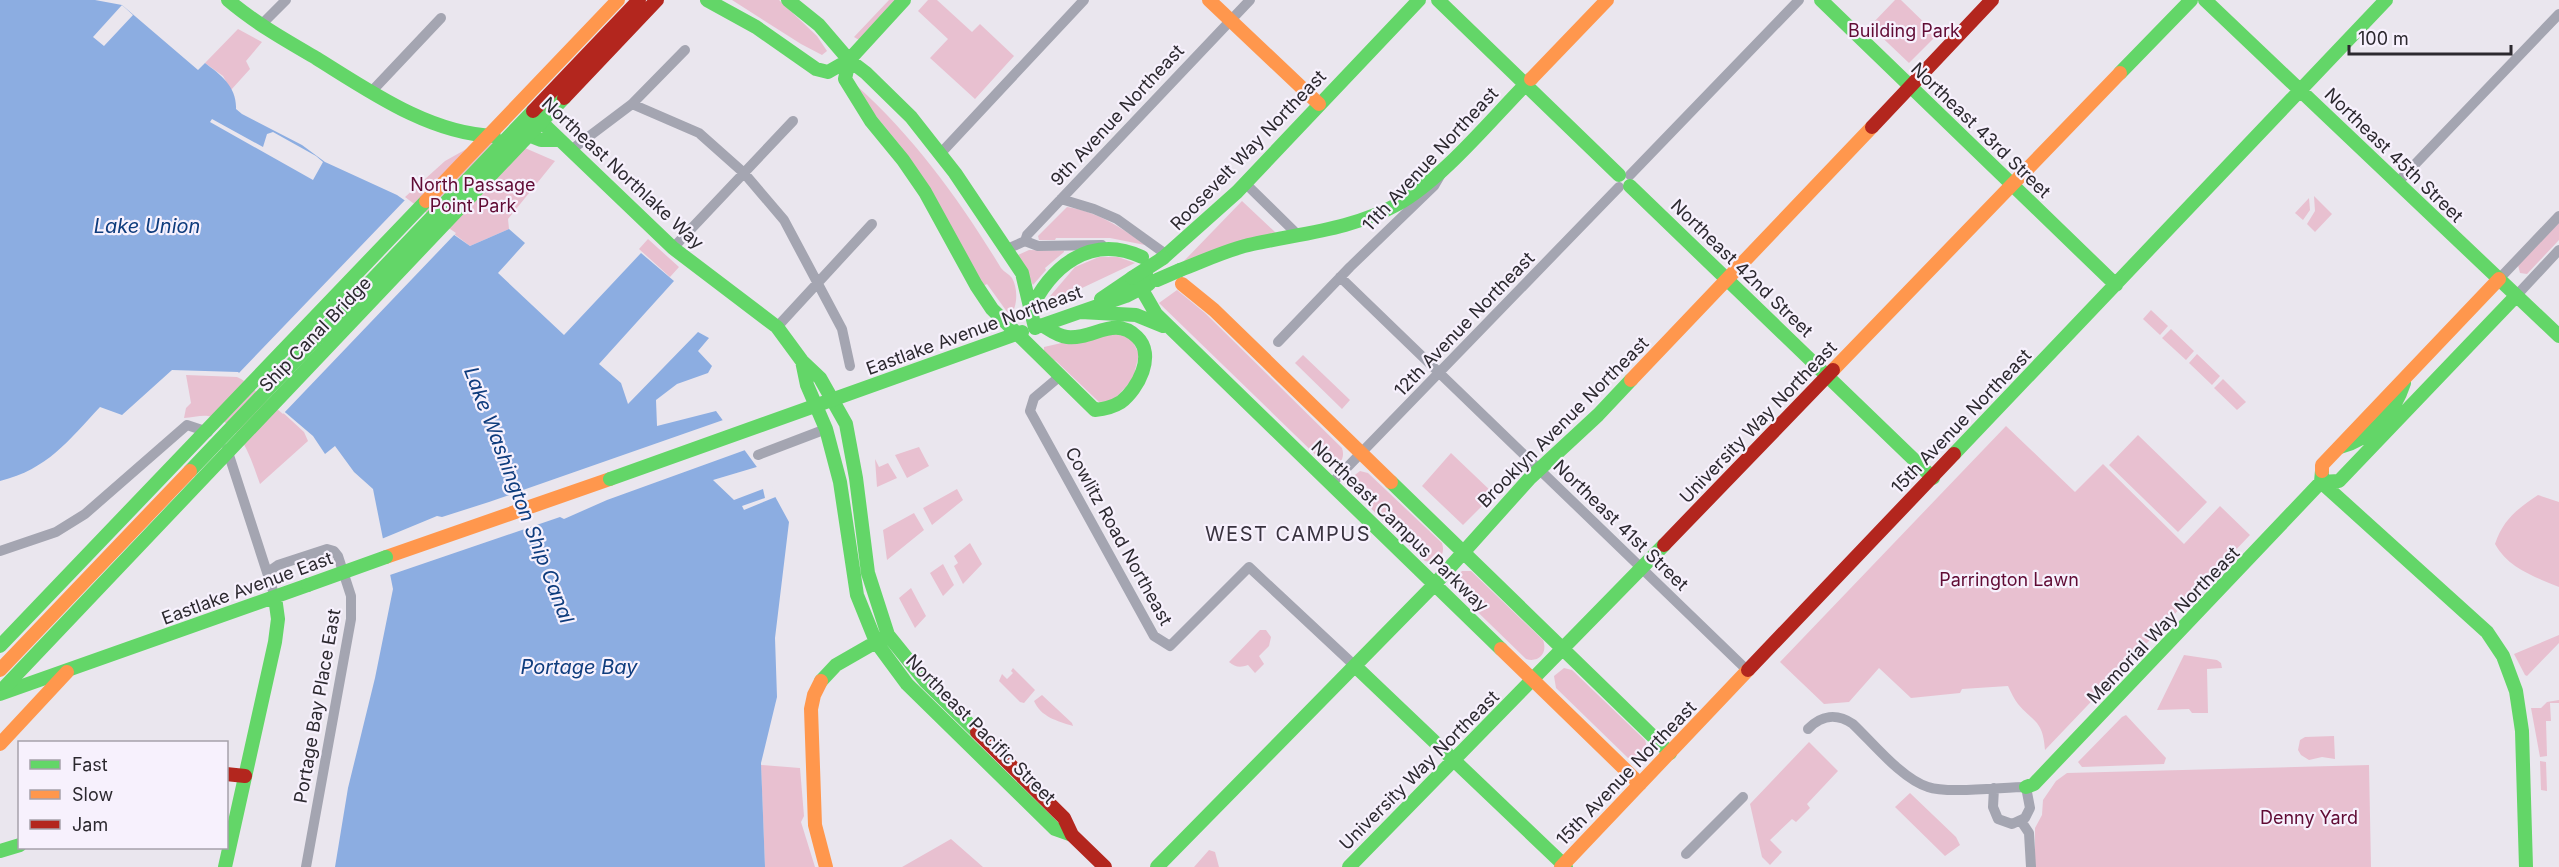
<svg xmlns="http://www.w3.org/2000/svg" width="2559" height="867" font-family="Inter,sans-serif">
<rect width="100%" height="100%" fill="#eae6ee"/>
<path fill="#e8c0d0" d="M732 0H779L817 36 827 51 822 55 801 44Z
M889 0H896L859 40 854 37Z
M928 0H937L972 32 980 24 1014 56 975 99 930 58 948 39 918 11Z
M1895 0H1901L1937 35 1909 63 1870 26Z
M238 29 262 42 246 61 250 69 231 90 223 76 205 63Z
M857 86C915 138 961 202 1001 268 1004 272 1009 274 1012 278 1018 288 1018 307 1010 316L987 284 983 286 899 144 862 99Z
M486 138 525 148 555 161 508 219 509 229 470 246 405 197 445 161Z
M2314 196 2332 214 2315 232 2307 224 2315 211Z
M2309 198 2310 210 2303 220 2295 213Z
M1242 201 1276 233 1183 262Z
M1067 207C1098 212 1121 227 1145 245L1110 238H1056L1055 240H1039L1038 236Z
M2559 223V240L2527 274 2520 273 2518 265Z
M648 239 679 267 670 277 639 249Z
M1029 250 1064 251V252L1045 268 1046 270 1033 285 1018 255Z
M1099 257H1118L1135 263 1063 297 1064 301 1039 309 1075 267Z
M1177 290 1205 313 1342 448C1346 460 1338 468 1326 465L1159 303Z
M2151 310 2168 326 2160 335 2143 319Z
M2171 329 2194 351 2186 360 2162 338Z
M1120 333 1132 340 1139 354 1133 379 1113 401 1099 402 1056 361 1044 356V347L1092 336Z
M2197 354 2220 376 2212 385 2189 363Z
M1303 355 1350 400 1342 409 1295 363Z
M186 375 237 377 253 385 304 432 308 441 260 484C251 459 240 420 208 416 201 415 192 418 184 418L186 408 191 403Z
M2223 379 2246 402 2237 410 2214 388Z
M2006 426 2075 492 2103 464 2184 544 2220 506 2250 535 2045 750C2043 720 2034 723 2018 704 2014 699 2011 692 2008 686L1962 689 1960 693 1911 698 1879 668 1849 702 1824 704 1780 662Z
M2138 435 2207 502 2178 532 2109 465Z
M919 447 929 466 907 478 895 455Z
M1451 453 1494 494 1463 525 1422 486Z
M875 459 879 467 888 463 897 478 877 487Z
M1360 471 1368 473 1442 543C1446 555 1438 564 1425 561L1352 490 1351 478Z
M957 489 963 500 932 525 923 508Z
M2538 495 2559 502V587C2535 577 2508 568 2495 544 2503 520 2517 509 2538 495Z
M914 513 924 530 887 560 883 530Z
M970 543 982 564 963 584 954 566 958 563 954 556Z
M943 564 954 585 943 596 930 573Z
M1462 571H1471L1543 640C1548 653 1539 663 1526 659L1454 589 1452 580Z
M911 588 926 616 915 628 899 598Z
M1260 630H1266L1271 637 1269 646 1259 656 1264 664 1255 673 1248 665C1240 668 1235 667 1229 662Z
M2559 635V643L2527 676 2525 675 2514 654Z
M2184 655 2217 660 2221 663 2222 668 2207 669 2208 713H2192L2189 709 2157 710Z
M1013 668 1035 690 1024 703 1020 702 999 681 1002 674 1007 679 1013 673 1011 671Z
M1564 668 1572 670 1645 740C1650 753 1641 763 1628 758L1556 688 1554 676Z
M1042 695 1072 723 1073 726C1057 721 1041 717 1034 701Z
M2559 700V703H2550L2551 721H2546L2547 756 2540 757 2531 708H2541L2547 702Z
M2126 715 2166 758 2164 764 2082 767 2078 762 2122 717Z
M2334 736 2335 759 2322 757 2309 760 2301 755 2298 750 2300 740 2305 737Z
M1809 742 1838 771 1807 804 1810 808 1796 822 1792 819 1770 840 1782 852 1770 865 1762 857 1750 804Z
M2540 761 2546 762 2547 791 2541 790Z
M761 765 800 768 804 816 801 822 815 867H765Z
M2369 765 2371 867H2035V828L2042 815 2043 800 2056 781 2067 773Z
M1910 793 1956 837 1960 845 1945 856 1895 807Z
M951 839 983 867H902Z
M1209 850 1215 852 1219 867H1194Z"/>
<path fill="#8cade1" d="M0 0H95L122 5 198 70 205 63C221 75 237 87 236 109L242 114 302 145 325 162 397 195 470 246 509 229 525 243 498 273 564 335 641 253 674 281 599 364 621 383 628 404 698 332 709 338 698 351 712 366 708 373 677 384 656 400 657 426 716 411 765 478 789 522 775 638 777 697 761 763 765 867H335L348 788 375 678 393 589 373 489 354 472 335 446 325 454 313 436 238 372 172 370 122 415 100 407C68 441 48 469 0 481Z"/>
<path fill="#eae6ee" d="M122 5 133 15 104 46 93 37Z
M212 119 263 147 267 134 273 132 316 156 323 162 313 180 210 122Z
M406 199 456 233 283 414 237 375Z
M726 419 748 449 607 500 564 519 560 517 387 576 379 540 437 516 442 517 489 502Z
M760 466 778 496 744 510 742 506 765 498 763 489 734 500 713 480Z"/>
<g fill="none" stroke-linecap="round" stroke-linejoin="round">
<path stroke="#a4a5b1" stroke-width="10" d="M261 25 286 0
M372 91 441 18
M632 104 699 133 744 173 784 220 842 329 850 366
M571 150 632 104 685 50
M940 154 1084 0
M1630 175 1799 0
M2397 183 2559 14
M1246 184 1299 236
M1061 199 1094 209 1117 219 1167 255
M1025 241 1038 246 1102 245
M673 248 793 121
M1007 249 1025 241 1027 235 1250 0
M1340 277 1748 671
M2499 279 2559 216
M2516 296 2559 250
M777 327 872 224
M1278 342 1350 267 1434 186 1441 174
M1059 377 1034 398 1030 411 1154 636 1170 646 1249 567 1355 666
M227 449 275 597
M758 455 826 429
M1331 484 1619 187
M0 551 56 532 85 514 187 425 208 432
M268 572 278 565 327 549 334 551 338 556 351 596V619L306 867
M1808 729C1821 715 1837 713 1853 724 1873 743 1902 779 1928 787 1947 794 2004 787 2026 787L2030 808 2025 818 2012 824 1998 819 1993 807 1994 788
M2021 821 2029 833 2031 867
M1686 854 1743 797"/>
<path stroke="#63d668" stroke-width="14" d="M228 0C255 23 285 40 316 58 369 91 430 134 494 136
M707 0 756 27 816 69 828 72 849 60 904 0
M788 0 819 25 849 60 866 73 911 117 955 173 1022 273 1035 328
M1438 0 1619 175
M1821 0 2116 285
M2205 0 2559 336
M849 60 845 79 871 121 903 160 925 192 976 285 992 309 1095 410C1105 409 1113 407 1121 402 1138 389 1156 355 1137 337 1114 315 1093 340 1067 337 1058 336 1050 330 1042 325
M2120 73 2191 0
M534 115 673 248 777 327 802 361 820 378 846 424 856 478 868 573 888 635 926 682 977 732
M518 131 541 140H560
M1630 186 1933 478
M1163 258 1237 192 1419 0
M1180 270C1204 261 1228 249 1253 244 1303 233 1353 229 1398 204 1444 178 1493 117 1531 79
M1147 277 1141 288 1156 314 1501 649
M1101 299 1132 278
M1081 312 1136 315 1163 326
M1029 313C1050 267 1090 233 1142 257
M1037 327 1126 296 1149 284
M802 361 807 385 826 429 840 482 857 595 876 642 907 684 1055 829 1072 835
M2340 447C2371 439 2394 414 2404 383
M1954 454 2386 0
M1391 482 1670 753
M2321 482 2487 632 2503 656 2516 691 2522 731 2526 867
M2321 482 2339 481 2516 296
M1355 666 1566 867
M821 681 836 665 883 638
M0 694 308 585
M2026 787 2034 784 2321 482 2322 471
M0 851 20 845
M225 867 275 642 278 619 275 597
M1157 867 1434 585 1530 478 1598 415 1631 380
M1349 867 1664 545"/>
<path stroke="#ff974d" stroke-width="14" d="M1209 0 1319 104
M1531 79 1607 0
M1182 284 1214 310 1391 482
M1833 370 2120 73
M1631 380 1872 127
M2322 471V465L2499 279
M386 557 610 479
M1501 649 1640 784
M821 681 814 695 811 709 815 825 826 867
M0 744 67 672
M1561 867 1748 670"/>
<path stroke="#b3261e" stroke-width="14" d="M1872 127 1992 0
M1664 545 1833 370
M1748 670 1954 454
M977 732 1064 818 1072 835 1105 867
M226 774 245 776"/>
<path stroke="#63d668" stroke-width="14" d="M1132 278 1163 258
M1157 280 1180 270
M190 471 533 111
M610 479 1022 332
M308 585 386 557
M0 646 426 201
M0 692 564 98"/>
<path stroke="#ff974d" stroke-width="14" d="M426 201 618 0
M0 670 190 471"/>
<path stroke="#b3261e" stroke-width="14" d="M564 98 657 0
M533 111 639 0"/>
</g>
<g text-anchor="middle" dominant-baseline="central" stroke-width="4.5" stroke-linejoin="round" paint-order="stroke">
<g font-size="18" fill="#600b34" stroke="#f7f1fd">
<text x="1904" y="30">Building Park</text>
<text x="473" y="184">North Passage<tspan x="473" dy="21">Point Park</tspan></text>
<text x="2009" y="579">Parrington Lawn</text>
<text x="2309" y="817">Denny Yard</text>
</g>
<g font-size="18" fill="#2c292f" stroke="#f7f1fd">
<text transform="translate(1117 115) rotate(-47)">9th Avenue Northeast</text>
<text transform="translate(1981 130) rotate(44)">Northeast 43rd Street</text>
<text transform="translate(1248 150) rotate(-46)">Roosevelt Way Northeast</text>
<text transform="translate(2394 155) rotate(44)">Northeast 45th Street</text>
<text transform="translate(1430 159) rotate(-47)">11th Avenue Northeast</text>
<text transform="translate(623 173) rotate(43)">Northeast Northlake Way</text>
<text transform="translate(1742 268) rotate(44)">Northeast 42nd Street</text>
<text transform="translate(1464 324) rotate(-46)">12th Avenue Northeast</text>
<text transform="translate(974 330) rotate(-20)">Eastlake Avenue Northeast</text>
<text transform="translate(315 334) rotate(-46)">Ship Canal Bridge</text>
<text transform="translate(1961 421) rotate(-46)">15th Avenue Northeast</text>
<text transform="translate(1563 422) rotate(-45)">Brooklyn Avenue Northeast</text>
<text transform="translate(1758 422) rotate(-46)">University Way Northeast</text>
<text transform="translate(1621 525) rotate(44)">Northeast 41st Street</text>
<text transform="translate(1400 526) rotate(44)">Northeast Campus Parkway</text>
<text transform="translate(1119 536) rotate(61)">Cowlitz Road Northeast</text>
<text transform="translate(247 588) rotate(-20)">Eastlake Avenue East</text>
<text transform="translate(2163 625) rotate(-46)">Memorial Way Northeast</text>
<text transform="translate(317 706) rotate(-80)">Portage Bay Place East</text>
<text transform="translate(981 729) rotate(45)">Northeast Pacific Street</text>
<text transform="translate(1419 770) rotate(-45)">University Way Northeast</text>
<text transform="translate(1626 773) rotate(-46)">15th Avenue Northeast</text>
</g>
<g font-size="20" font-style="italic" fill="#0e3c7d" stroke="#f7f1fd">
<text x="147" y="226">Lake Union</text>
<text transform="translate(519 495) rotate(69)">Lake Washington Ship Canal</text>
<text x="579" y="667">Portage Bay</text>
</g>
<g font-size="20" letter-spacing="1.5" fill="#39333f" stroke="#f7f1fd">
<text x="1288" y="534">WEST CAMPUS</text>
</g>
</g>
<rect x="18" y="741" width="210" height="108" fill="#f7f1fd" stroke="#a6a1ab" stroke-width="1.5"/>
<rect x="30" y="760" width="30" height="9" fill="#63d668" stroke="#a6a1ab" stroke-width="1.5"/>
<text x="72" y="771" font-size="18" fill="#2c292f">Fast</text>
<rect x="30" y="790" width="30" height="9" fill="#ff974d" stroke="#a6a1ab" stroke-width="1.5"/>
<text x="72" y="801" font-size="18" fill="#2c292f">Slow</text>
<rect x="30" y="820" width="30" height="9" fill="#b3261e" stroke="#a6a1ab" stroke-width="1.5"/>
<text x="72" y="831" font-size="18" fill="#2c292f">Jam</text>
<path d="M2349 45v9h162v-9" fill="none" stroke="#2c292f" stroke-width="3"/>
<text x="2358" y="45" font-size="18" fill="#2c292f" stroke="#f7f1fd" stroke-width="4.5" paint-order="stroke">100 m</text>
</svg>
